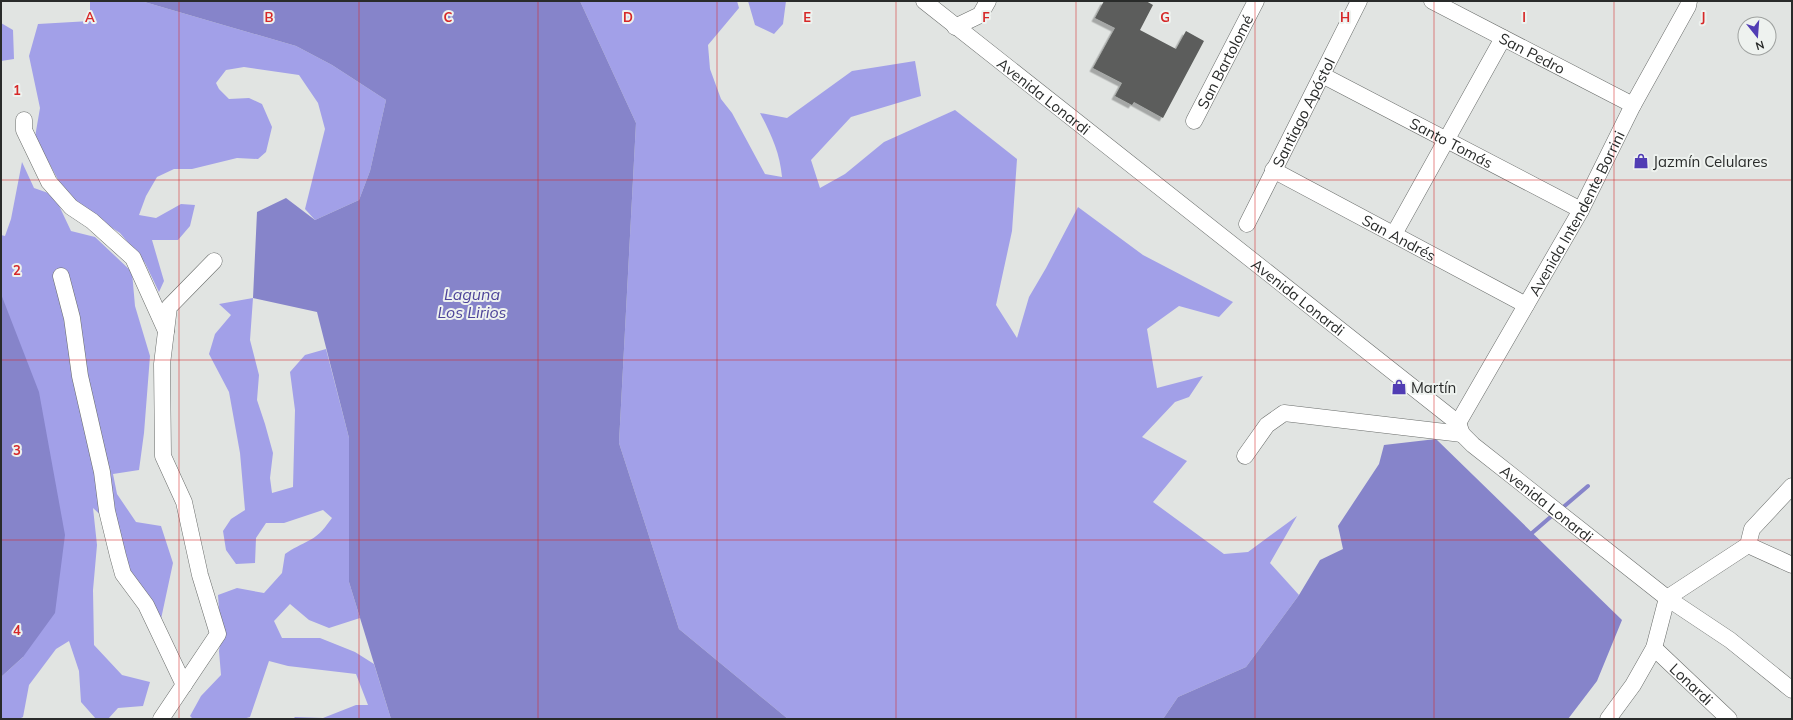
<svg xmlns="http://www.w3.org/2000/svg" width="1793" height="720" font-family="Mulish,sans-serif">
<defs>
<filter id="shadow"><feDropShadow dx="-3.5" dy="3.5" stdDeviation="0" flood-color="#0004"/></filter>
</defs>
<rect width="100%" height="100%" fill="#e1e4e2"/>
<path fill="#a2a0e8" d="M90 1H141L296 46 332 65 386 100 370 171 359 200 315 220 305 209 325 129 318 103 299 75 244 67 226 70 216 83 219 89 229 99 249 98 262 104 272 127 266 152 258 159 237 158 192 169H174L157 177 146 196 139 215 156 218 181 204 195 205 190 226 178 240H152L164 281 159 292 145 263 120 233 81 208 63 189 35 137 40 108 29 56 38 24 90 21Z
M580 1H737L739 8 708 45 710 69 721 99 732 113 765 174 782 177C780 153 771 134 760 113L787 118 852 71 915 61 921 96 851 117 811 160 820 188 845 174 884 142 955 110 1017 159 1012 231 996 305 1017 338 1029 297 1046 268 1078 207 1143 255 1233 302 1219 317 1179 306 1147 329 1157 388 1203 376 1189 397 1175 402 1142 437 1187 461 1153 502 1224 554 1248 552 1297 516 1270 563 1299 595 1246 667 1178 697 1163 719H788L679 629 619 443 636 123Z
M748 1H786L783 24 774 34 755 25Z
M1 23 13 30 14 59 1 61Z
M22 162 34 188 54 195 71 231 95 237 132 272 135 306 150 356 144 433 139 470 113 474 117 494 136 522 161 526 173 563 161 619 132 577 120 533 93 508 97 545 93 590 94 645 122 675 150 682 143 706 118 708 108 719H96L81 702 79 671 69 641 56 649 29 685 23 717 19 719H1V677L23 657 1 296V235L5 236 11 219Z
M253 298 250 340 259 375 257 400 265 424 273 453 270 478 272 493 293 487 295 410 290 372 305 355 326 349 349 438V582L360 618 329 628 309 620 290 604 274 621 282 638H320L355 652 374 664 391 719H293L295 717 323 718 356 705H368L356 674 288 666 269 661 250 717 243 719H193L190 716 201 696 221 675 219 651 221 638 218 595 237 588 264 593 282 573 285 554C293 548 301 545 310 540 320 535 326 526 332 518L323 510 284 523H266L256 538 255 563 236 564 226 550 223 531 231 519 245 510 240 453 229 392 209 354 215 334 231 315 219 304Z"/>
<path fill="#8684ca" d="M141 1H580L636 123 619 443 679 629 788 719H391L349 582V438L317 312 253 298 257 212 286 198 315 220 359 200 370 171 386 100 332 65 296 46Z
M1 294 39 392 65 535 55 613 23 657 1 677Z
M1436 439 1622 620 1597 681 1568 719H1163L1178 697 1246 667 1299 595 1320 560 1343 549 1338 526 1379 464 1384 445Z"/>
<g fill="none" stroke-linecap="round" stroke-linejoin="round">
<path stroke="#8684ca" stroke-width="4" d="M1561 509 1588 486
M1532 533 1554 514"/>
</g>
<path fill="#5b5d5b" filter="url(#shadow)" d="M1104 1H1146L1153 5 1140 30 1176 49 1186 31 1204 41 1163 118 1134 102 1132 105 1115 96 1122 83 1093 68 1115 28 1095 18Z"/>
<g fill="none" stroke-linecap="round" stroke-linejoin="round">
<g stroke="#6a6d6b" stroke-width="17">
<g id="minor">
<path id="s1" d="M924 1 1458 423 1462 434 1473 445 1667 598 1730 640 1792 690"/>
<path id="s2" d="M1432 1 1633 105"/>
<path d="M955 27 980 15 988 1"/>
<path id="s3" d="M1322 75 1581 210"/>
<path d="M24 120V130L49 182 71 207 92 221 133 258 166 331"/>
<path id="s4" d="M1194 121 1256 1"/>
<path id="s5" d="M1273 170 1526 305"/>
<path id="s6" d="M1247 224 1359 1"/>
<path d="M1394 234 1503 38"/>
<path d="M61 276 72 318 80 376 102 472 107 511 118 556 123 574 146 605 184 685"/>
<path id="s7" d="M1458 423 1581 210 1633 105 1688 6 1689 1"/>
<path d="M1245 456 1267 425 1284 413 1462 434"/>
<path d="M1748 545 1792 565"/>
<path id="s8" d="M1654 648 1729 719"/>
<path d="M161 719 218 634 200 575 184 502 163 456 162 364 169 307 214 261"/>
<path d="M1608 719 1633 685 1654 648 1667 598 1748 545 1752 529 1792 486"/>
</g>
</g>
<use href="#minor" stroke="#fff" stroke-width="16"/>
</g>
<path fill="none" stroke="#d62828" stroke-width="1" stroke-opacity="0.55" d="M179 1V719M359 1V719M538 1V719M717 1V719M896 1V719M1076 1V719M1255 1V719M1434 1V719M1614 1V719M1 180H1792M1 360H1792M1 540H1792"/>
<defs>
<g id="shop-bare" transform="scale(1.2)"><path d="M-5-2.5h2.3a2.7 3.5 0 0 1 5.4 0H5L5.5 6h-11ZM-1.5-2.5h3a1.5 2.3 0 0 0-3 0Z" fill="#513db4" stroke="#eef2ef" stroke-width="2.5" paint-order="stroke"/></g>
</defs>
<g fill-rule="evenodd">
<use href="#shop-bare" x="1641" y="161"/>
<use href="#shop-bare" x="1399" y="387"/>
</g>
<g text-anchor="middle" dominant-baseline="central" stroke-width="4" stroke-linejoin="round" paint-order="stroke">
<g font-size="15" fill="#292b2a" stroke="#eef2ef">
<text stroke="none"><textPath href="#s2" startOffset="113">San Pedro</textPath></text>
<text stroke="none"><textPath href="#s4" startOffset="67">San Bartolomé</textPath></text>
<text stroke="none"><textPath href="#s1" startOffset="153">Avenida Lonardi</textPath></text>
<text stroke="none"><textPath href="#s6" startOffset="125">Santiago Apóstol</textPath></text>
<text stroke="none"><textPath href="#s3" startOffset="146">Santo Tomás</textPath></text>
<text stroke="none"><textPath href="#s7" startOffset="241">Avenida Intendente Borrini</textPath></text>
<text stroke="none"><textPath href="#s5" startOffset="143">San Andrés</textPath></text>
<text stroke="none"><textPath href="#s1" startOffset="477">Avenida Lonardi</textPath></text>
<text stroke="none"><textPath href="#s1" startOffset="802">Avenida Lonardi</textPath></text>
<text stroke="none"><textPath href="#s8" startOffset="52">Lonardi</textPath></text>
</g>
<g font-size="15" fill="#292b2a" stroke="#eef2ef" text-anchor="start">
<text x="1653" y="161">Jazmín Celulares</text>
<text x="1411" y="387">Martín</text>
</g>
<g font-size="16" font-style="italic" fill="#4d4499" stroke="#eef2ef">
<text x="472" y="294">Laguna<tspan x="472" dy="18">Los Lirios</tspan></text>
</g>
</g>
<g font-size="13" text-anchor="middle" font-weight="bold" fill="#d62828" stroke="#eef2ef" stroke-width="4" stroke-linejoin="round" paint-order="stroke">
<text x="90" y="22">A</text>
<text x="269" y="22">B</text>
<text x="448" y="22">C</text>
<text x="628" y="22">D</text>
<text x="807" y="22">E</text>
<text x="986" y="22">F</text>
<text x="1165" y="22">G</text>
<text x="1345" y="22">H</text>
<text x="1524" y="22">I</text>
<text x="1703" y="22">J</text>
<text x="17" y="95">1</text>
<text x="17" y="275">2</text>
<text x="17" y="455">3</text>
<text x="17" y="635">4</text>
</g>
<rect width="1793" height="720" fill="none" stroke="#292b2a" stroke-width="4"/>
<g transform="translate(1757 36) rotate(163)"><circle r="19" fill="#eef2ef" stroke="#9fa2a0"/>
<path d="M0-3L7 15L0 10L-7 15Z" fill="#513db4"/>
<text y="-6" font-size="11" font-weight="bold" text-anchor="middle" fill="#292b2a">N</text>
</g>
</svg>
